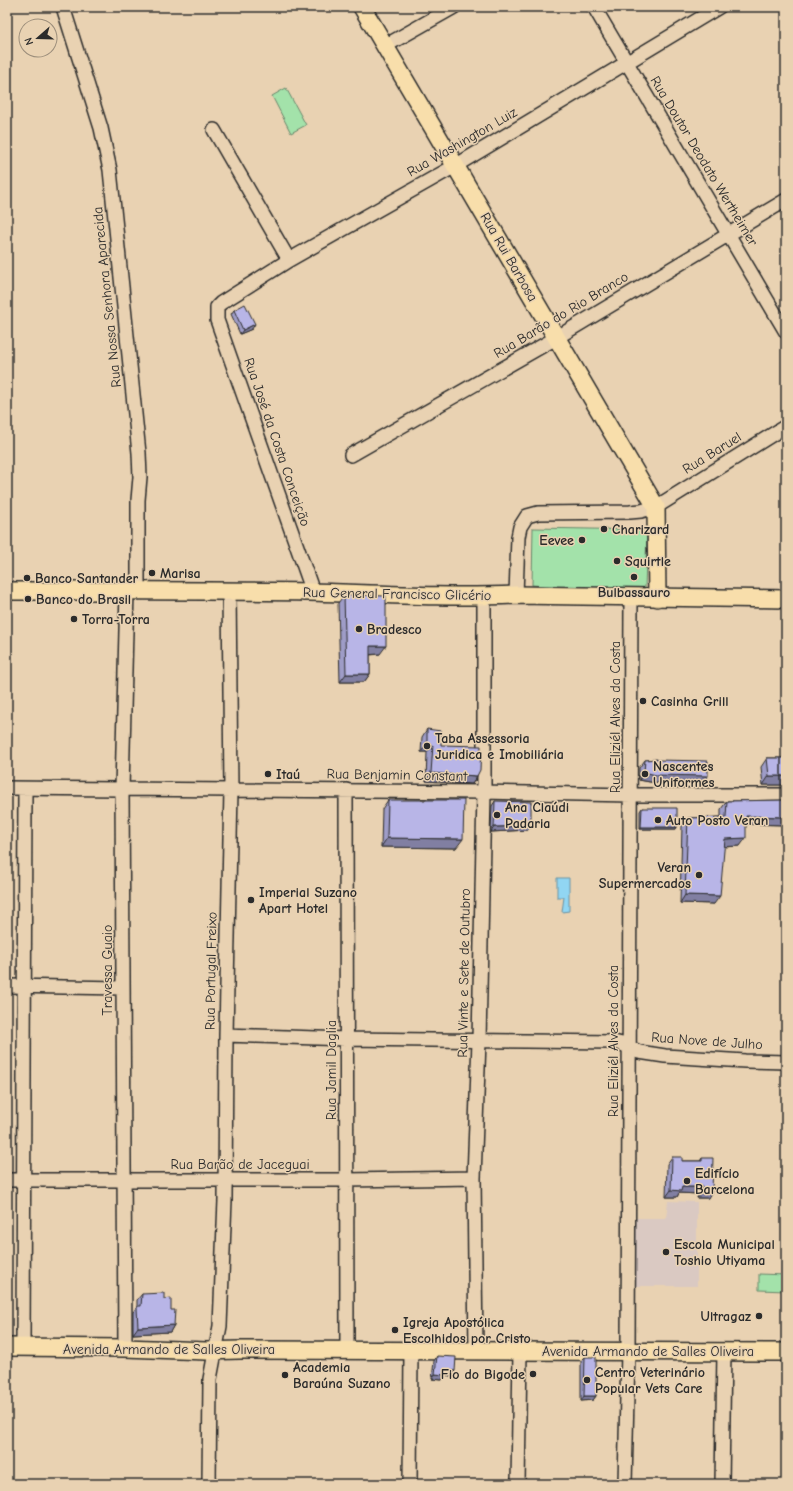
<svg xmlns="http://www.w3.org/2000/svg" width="793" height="1491" font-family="'Comic Neue',sans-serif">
<rect width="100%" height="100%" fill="#e9d2b2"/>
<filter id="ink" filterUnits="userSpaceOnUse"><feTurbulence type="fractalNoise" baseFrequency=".025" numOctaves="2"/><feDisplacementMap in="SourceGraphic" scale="8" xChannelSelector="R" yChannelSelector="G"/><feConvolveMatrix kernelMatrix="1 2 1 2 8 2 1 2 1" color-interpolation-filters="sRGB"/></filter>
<g filter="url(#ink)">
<path fill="#dac9c2" d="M668 1201 697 1202V1286H634L635 1218H666Z"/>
<path fill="#a3e2aa" stroke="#67866a" d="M286 88 306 125 291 133 272 96Z
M533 528 647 530 645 588 620 591 532 585Z
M759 1274 786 1275V1291L759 1290Z"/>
<path fill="#91d6f3" stroke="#6892a3" d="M557 878H569V911L562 912 564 897H557Z"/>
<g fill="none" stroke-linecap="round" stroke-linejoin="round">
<g stroke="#2b2b2b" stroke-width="16">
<path id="minor" d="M63 7 101 128 110 170 139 453 140 477 138 500V591
M594 7 786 332
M385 46 454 7
M214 130 289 260
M351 455 556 338 786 200
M313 592 217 320V307L221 303 289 260 455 166 719 7
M516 595 518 537 520 527 527 516 538 513 630 512 641 511 656 507 786 426
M7 788 484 792 631 795H786
M346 790 347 1350
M7 986 122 988
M226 1035 347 1039 614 1042 622 1044 639 1052 665 1056 745 1061 786 1062
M7 1180H347L474 1178
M23 1348 25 789
M125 1348 122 789 127 591
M476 1351 474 1178 479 1041 484 792V596
M209 1484 210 1379 220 1326 225 1200 226 1035 231 790 229 591
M410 1484 411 1350
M518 1484 520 1351
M625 1484 628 1351 631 597
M722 1484 724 1351"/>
</g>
<g stroke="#2b2b2b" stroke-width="20">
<path id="major" d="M362 7 656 507 657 598
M7 591C108 591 209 590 310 592 379 594 448 598 516 595L786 599
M7 1347 125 1348 206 1351 239 1350 786 1352"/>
</g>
<use href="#minor" stroke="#e9d2b2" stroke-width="13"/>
<use href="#major" stroke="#f8deab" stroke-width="17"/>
</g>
<path fill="#9e9cc7" stroke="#2b2b2b" d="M234 310 252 329 240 334 231 314Z
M344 595 380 654 370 655V674L364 682H340L338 603Z
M427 729 441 745 477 776 472 784 426 781 427 752H421L422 737Z
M767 758H786V785H763L761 767Z
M645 760H657L708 776 702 784 650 782 639 780V768Z
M388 800 456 848 381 847 382 809Z
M786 800V825L746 824 740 846 724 847 714 904 680 903 682 826 688 818 721 817V809L727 801Z
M495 801 528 830 491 832 492 806Z
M642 808 677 827 676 829H640V811Z
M672 1157 682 1161H700L702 1158 708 1198H697L698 1194 679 1193 677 1197H666L667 1164Z
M142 1294 171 1310 174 1325 170 1332 133 1334V1312L137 1307V1300Z
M437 1356 452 1376 445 1375 442 1380 432 1379 434 1361Z
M585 1357 596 1396 593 1400 581 1401V1361Z"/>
<path fill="#817fa2" stroke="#2b2b2b" d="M255 324 252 329 240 334 243 330Z
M370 646H386L380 654 363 655Z
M346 674H370L364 682H340Z
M427 744 433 745 427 752H421Z
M644 772 708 776 702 784 650 782 639 780Z
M431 773 477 776 472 784 426 781Z
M769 776H786V785H763Z
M746 816 786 817V825L740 824Z
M531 826 528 830 491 832 494 827Z
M641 827H677L676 829H640Z
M387 838 463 839 456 848 381 847Z
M746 838 740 846 719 847 725 839Z
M685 895 720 896 714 904 680 903Z
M682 1187H702L698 1194 679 1193 677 1197H666L671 1190Z
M702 1191H712L708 1198H697Z
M174 1325 170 1332 133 1334 138 1327Z
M446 1370 455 1371 452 1376 443 1375Z
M435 1374 445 1375 442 1380 432 1379Z
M584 1396H596L593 1400 581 1401Z"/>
<path fill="#b8b5e7" stroke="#2b2b2b" d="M245 304 255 324 243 330 234 310Z
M344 595 386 596V646H370V674H346Z
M427 729 441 731V745L481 746 480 770 477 776 431 773 433 745 427 744Z
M767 758H786V776H769Z
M657 759V760L708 761V776L656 775 644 772 645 760Z
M388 800H464L463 839 387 838Z
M786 800V817L746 816V838L725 839 720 896 685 895 688 818 726 817 727 801Z
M495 801 531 802V826L494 827Z
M642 808H677V827H641Z
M672 1157H682V1161H702V1158H713L712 1191H702V1187H682L681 1191 671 1190Z
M164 1293V1299L171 1298V1310H175L174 1325 138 1327 137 1308 138 1306H141L142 1294Z
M437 1356 456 1357 455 1371 446 1370 445 1375 435 1374Z
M585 1357H596V1396H584Z"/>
</g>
<g fill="#2b2b2b" stroke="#e9d2b2" stroke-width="1.5">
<circle cx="604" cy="529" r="4"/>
<circle cx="582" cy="540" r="4"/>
<circle cx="617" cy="561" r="4"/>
<circle cx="152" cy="573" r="4"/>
<circle cx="634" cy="577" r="4"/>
<circle cx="27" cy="578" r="4"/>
<circle cx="28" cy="599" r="4"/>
<circle cx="74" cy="619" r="4"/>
<circle cx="359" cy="629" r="4"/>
<circle cx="643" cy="701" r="4"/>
<circle cx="427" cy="746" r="4"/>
<circle cx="268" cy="774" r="4"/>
<circle cx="645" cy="774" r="4"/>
<circle cx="497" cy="815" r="4"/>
<circle cx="658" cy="820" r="4"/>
<circle cx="699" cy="875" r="4"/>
<circle cx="251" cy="900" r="4"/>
<circle cx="687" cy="1181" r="4"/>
<circle cx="666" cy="1252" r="4"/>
<circle cx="759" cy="1316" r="4"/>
<circle cx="395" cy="1330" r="4"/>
<circle cx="533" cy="1374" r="4"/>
<circle cx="285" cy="1375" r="4"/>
<circle cx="587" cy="1380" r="4"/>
</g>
<g text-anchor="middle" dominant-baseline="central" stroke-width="3" stroke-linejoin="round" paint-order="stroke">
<g font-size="14" fill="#2b2b2b" stroke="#e9d2b2">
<text transform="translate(462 142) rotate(-30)">Rua Washington Luiz</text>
<text transform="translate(704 161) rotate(59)">Rua Doutor Deodato Wertheimer</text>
<text transform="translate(509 257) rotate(60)">Rua Rui Barbosa</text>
<text transform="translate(107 297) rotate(-96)">Rua Nossa Senhora Aparecida</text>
<text transform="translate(561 315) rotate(-31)">Rua Barão do Rio Branco</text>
<text transform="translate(277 442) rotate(71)">Rua José da Costa Conceição</text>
<text transform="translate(712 453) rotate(-32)">Rua Baruel</text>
<text transform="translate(397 594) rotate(1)">Rua General Francisco Glicério</text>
<text transform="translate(615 717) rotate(-90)">Rua Eliziél Alves da Costa</text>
<text transform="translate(397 775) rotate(1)">Rua Benjamin Constant</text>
<text transform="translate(107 970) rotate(-90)">Travessa Guaio</text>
<text transform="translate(211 971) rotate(-89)">Rua Portugal Freixo</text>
<text transform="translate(464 973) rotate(-89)">Rua Vinte e Sete de Outubro</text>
<text transform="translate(613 1041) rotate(-90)">Rua Eliziél Alves da Costa</text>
<text transform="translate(707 1041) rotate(4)">Rua Nove de Julho</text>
<text transform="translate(331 1070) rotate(-90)">Rua Jamil Daglia</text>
<text x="240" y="1164">Rua Barão de Jaceguai</text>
<text x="169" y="1349">Avenida Armando de Salles Oliveira</text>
<text x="648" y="1351">Avenida Armando de Salles Oliveira</text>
</g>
<g font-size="14" font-weight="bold" fill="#2b2b2b" stroke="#e9d2b2" text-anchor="start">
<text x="612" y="529">Charizard</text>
<text x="574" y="540" text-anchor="end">Eevee</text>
<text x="625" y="561">Squirtle</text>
<text x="160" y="573">Marisa</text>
<text x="35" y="578">Banco Santander</text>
<text x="634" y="592" text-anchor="middle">Bulbassauro</text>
<text x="36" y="599">Banco do Brasil</text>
<text x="82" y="619">Torra-Torra</text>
<text x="367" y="629">Bradesco</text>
<text x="651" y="701">Casinha Grill</text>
<text x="435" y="738">Taba Assessoria<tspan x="435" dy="16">Juridica e Imobiliária</tspan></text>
<text x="653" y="766">Nascentes<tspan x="653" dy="16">Uniformes</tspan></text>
<text x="276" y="774">Itaú</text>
<text x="505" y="807">Ana Claúdi<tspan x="505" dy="16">Padaria</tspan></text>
<text x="666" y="820">Auto Posto Veran</text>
<text x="691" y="867" text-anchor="end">Veran<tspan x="691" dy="16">Supermercados</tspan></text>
<text x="259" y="892">Imperial Suzano<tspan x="259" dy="16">Apart Hotel</tspan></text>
<text x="695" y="1173">Edifício<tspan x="695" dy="16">Barcelona</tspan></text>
<text x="674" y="1244">Escola Municipal<tspan x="674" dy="16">Toshio Utiyama</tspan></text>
<text x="751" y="1316" text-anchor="end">Ultragaz</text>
<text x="403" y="1322">Igreja Apostólica<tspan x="403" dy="16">Escolhidos por Cristo</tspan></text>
<text x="293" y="1367">Academia<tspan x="293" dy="16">Baraúna Suzano</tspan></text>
<text x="595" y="1372">Centro Veterinário<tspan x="595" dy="16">Popular Vets Care</tspan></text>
<text x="525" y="1374" text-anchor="end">Fio do Bigode</text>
</g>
</g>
<rect width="793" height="1491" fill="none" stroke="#e9d2b2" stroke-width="24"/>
<rect x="12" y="12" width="769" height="1467" fill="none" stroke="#2b2b2b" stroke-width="1.5" filter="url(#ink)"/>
<g transform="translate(38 38) rotate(250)"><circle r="19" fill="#e9d2b2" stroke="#9d8f7c"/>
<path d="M0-3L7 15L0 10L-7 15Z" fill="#2b2b2b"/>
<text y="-6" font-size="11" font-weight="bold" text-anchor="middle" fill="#2b2b2b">N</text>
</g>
</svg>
